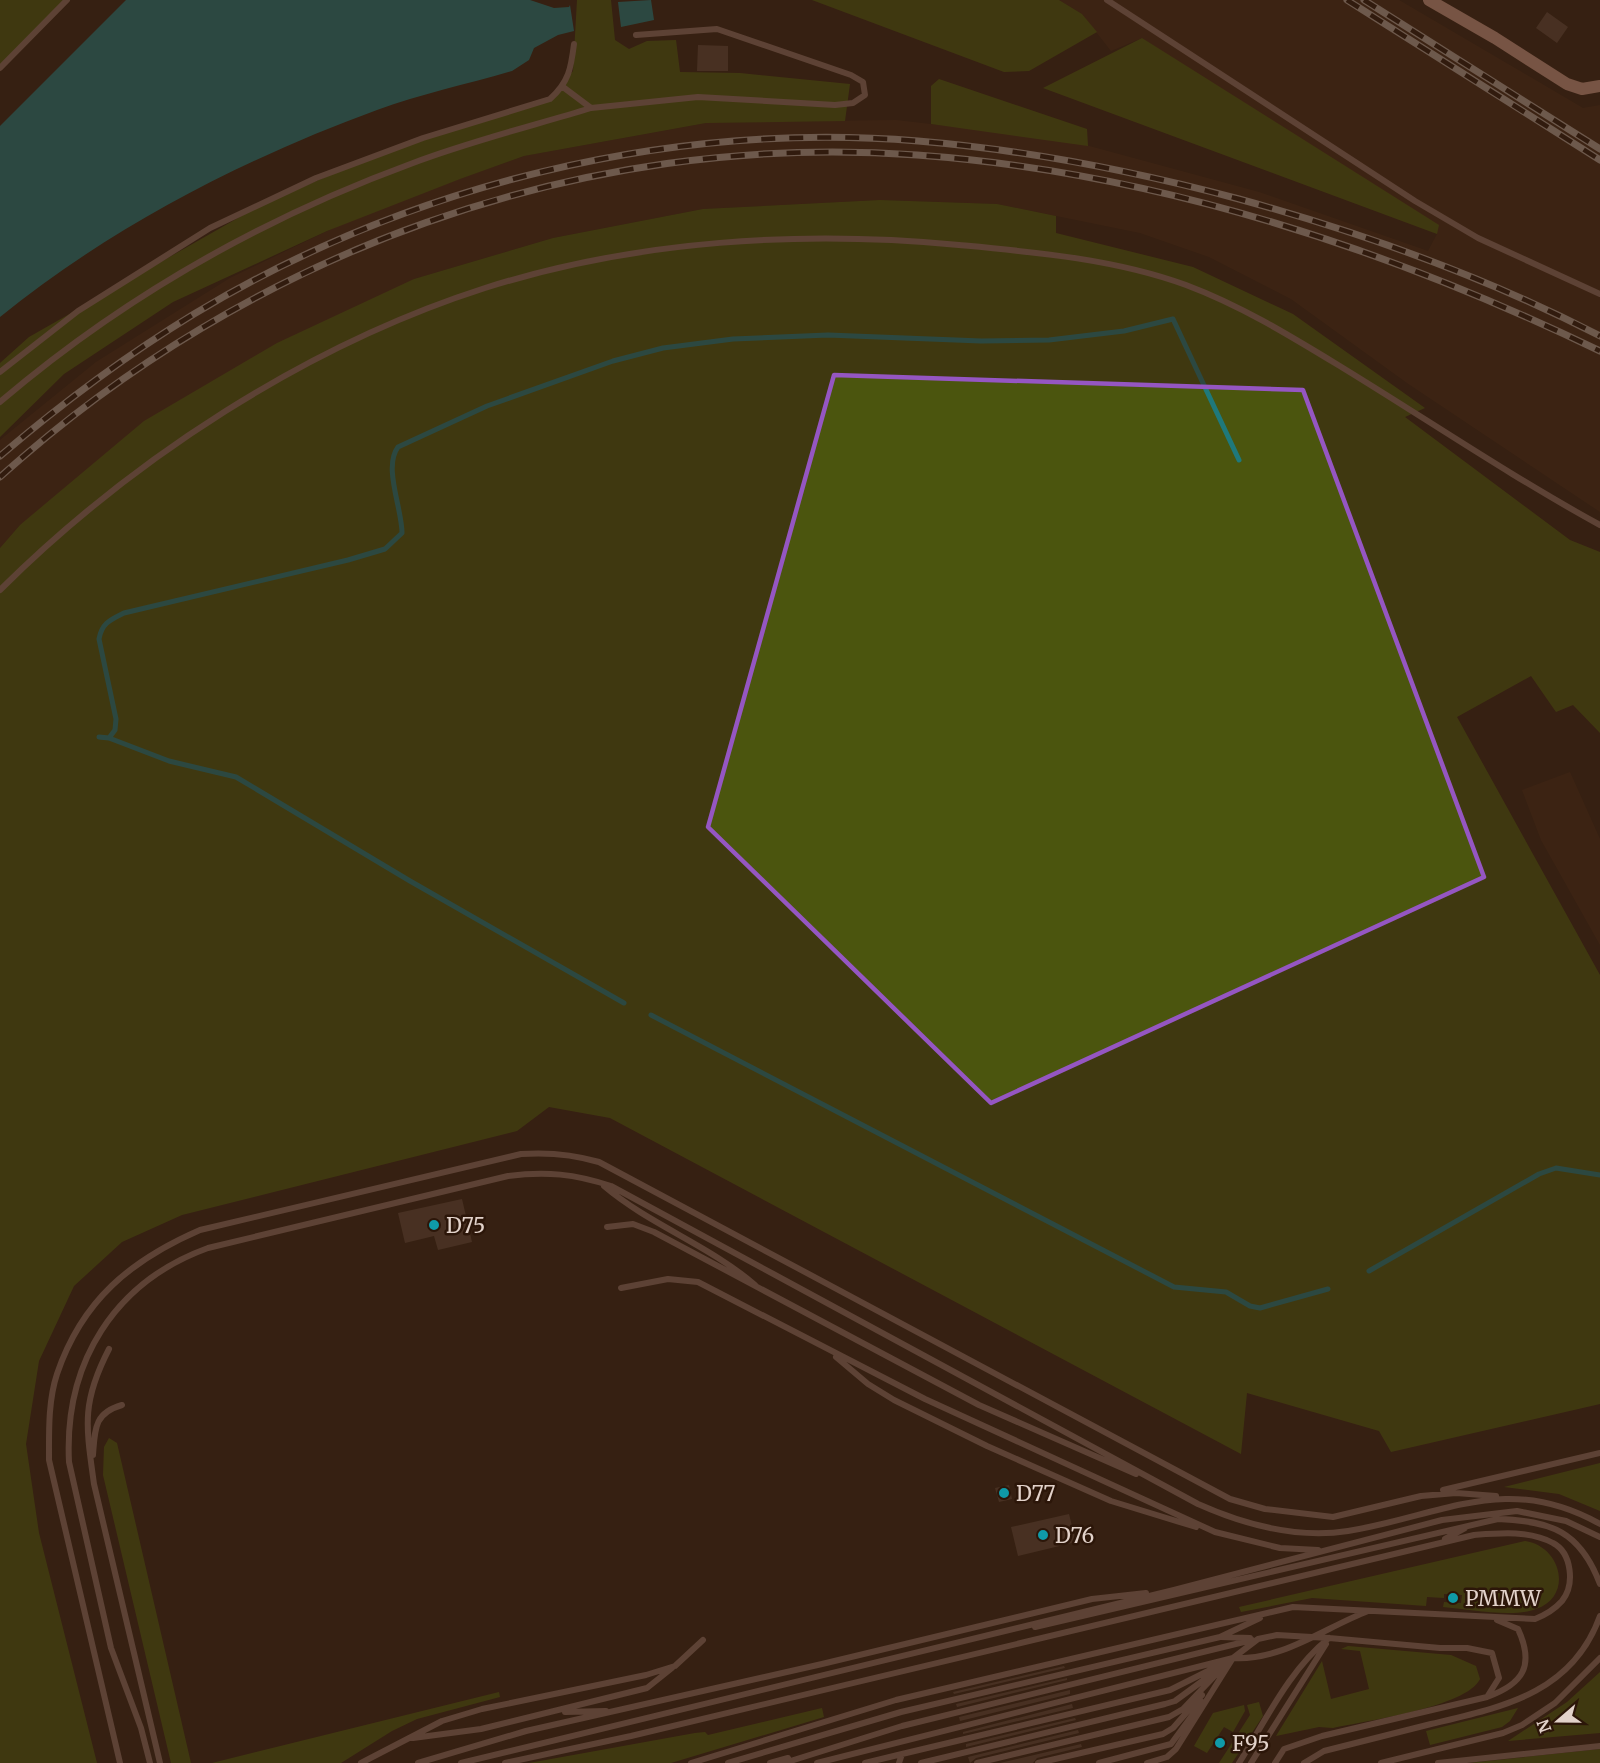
<svg xmlns="http://www.w3.org/2000/svg" width="1600" height="1763" font-family="Merriweather,serif">
<rect width="100%" height="100%" fill="#362012"/>
<path fill="#442715" d="M1059 0H1399L1583 108 1600 105V512L1407 383 1291 299 1209 257 1140 233 997 204 880 200 703 209 553 238 414 279 20 525 0 548V440L96 362 230 278 371 210 524 156 706 123 896 120 1067 140 1259 192 1428 251 1437 234 1142 38 1111 51 1082 14Z
M1570 772 1600 839V945L1541 840 1522 790Z"/>
<path fill="#4b550e" d="M0 0H69L0 70Z
M577 0H611L615 40 629 49 647 41 676 40 680 72 740 73 850 84 845 121 706 123 524 156 460 179 327 231 173 302 64 374 0 437V363L29 337 261 205 358 163 551 96 573 71Z
M812 0H1059L1082 14 1097 32 1029 71 1004 72Z
M1142 38 1439 225 1437 234 1043 88Z
M939 79 1087 129 1088 146 931 124V86Z
M880 200 997 204 1056 216V233L1193 267 1293 314 1425 408 1405 417 1570 540 1600 552V733L1573 705 1556 712 1531 676 1457 717 1600 975V1404L1391 1452 1379 1431 1247 1393 1241 1454 610 1118 549 1107 517 1131 182 1215 122 1242 74 1286 39 1361 26 1444 39 1533 97 1763H0V548L20 525 144 421 277 343 414 279 553 238 703 209Z
M109 1438 117 1443 191 1763H171L103 1475 104 1447Z
M1600 1463V1511L1559 1494 1504 1487Z
M1525 1541C1561 1546 1574 1596 1536 1609 1513 1618 1468 1609 1443 1607L1444 1602 1461 1603 1462 1595 1444 1594V1598L1427 1597 1426 1606 1312 1598 1241 1612 1239 1607Z
M1348 1646 1451 1655 1476 1666 1480 1679C1467 1707 1365 1721 1333 1728L1319 1727 1276 1736 1322 1661 1331 1699 1369 1689 1360 1651 1341 1649Z
M1600 1672V1733L1508 1741 1567 1702Z
M499 1692 500 1697 417 1719 392 1731 341 1763H212Z
M1259 1702 1263 1716 1232 1763H1219L1250 1715 1247 1705Z
M1244 1705 1245 1711 1233 1732 1224 1727 1207 1753 1194 1746 1213 1713Z
M822 1708 824 1717 671 1763H529L695 1733 705 1732 708 1735Z
M1518 1708 1510 1721 1502 1727 1430 1745 1426 1731Z
M1600 1749V1763H1469Z"/>
<path fill="#1f797b" d="M126 0H530L554 8 569 7 570 5 574 31 558 35 534 48 529 60 512 71C468 84 421 94 377 110 243 159 111 227 0 317V126Z
M651 0 654 20 621 27 618 2Z"/>
<g fill="none" stroke-linecap="round" stroke-linejoin="round">
<path stroke="#1f797b" stroke-width="5" d="M99 737 109 738 169 761 236 777 410 881 624 1003
M109 738 115 730 116 719 99 639C102 623 110 620 124 613L348 560 385 549 402 533C402 508 383 467 398 447L487 406 613 361 663 348 733 339 828 335 981 341 1049 340 1124 331 1173 319 1239 460
M651 1015 1174 1287 1226 1292 1250 1306 1260 1308 1328 1289
M1369 1271 1539 1174 1556 1168 1600 1175"/>
</g>
<path fill="#5d4436" d="M1547 12 1568 27 1557 43 1536 28Z
M698 45 728 46V71H697Z
M462 1199 472 1242 438 1250 434 1236 405 1243 398 1213Z
M1009 1485 1012 1499 999 1502 995 1488Z
M1069 1514 1076 1542 1018 1556 1011 1527Z
M1064 1666 1065 1668 954 1694 953 1692Z
M1067 1678V1680L957 1707 956 1704Z
M1070 1690V1694L960 1721 959 1717Z
M1072 1704 1073 1708 963 1734V1732Z
M1075 1718 1076 1720 966 1747V1744Z
M1078 1730 1079 1733 976 1758 970 1763 968 1757Z
M1081 1744 1082 1747 1037 1758 1033 1763H1000Z"/>
<g fill="none" stroke-linecap="round" stroke-linejoin="round">
<path stroke="#8c6b60" stroke-width="6" d="M1107 0 1415 201 1478 238 1600 294
M0 68 67 0
M591 108 698 97 835 105 853 103 865 95 863 82 851 75 717 29 636 35
M0 372 78 311 210 228 316 178 423 138 550 99C569 82 571 68 574 44
M0 402C122 298 263 218 413 163 471 141 532 126 591 108L563 87
M0 590C132 459 307 345 485 288 637 240 801 230 959 245 1034 252 1115 259 1186 285 1242 306 1292 337 1343 368 1428 420 1512 477 1600 525
M604 1186C650 1225 709 1245 755 1285
M607 1227 633 1224 654 1232 979 1405 1136 1474
M621 1288 668 1279 698 1282 925 1399 1215 1532 1280 1548 1318 1550
M109 1349C81 1403 86 1426 94 1484L160 1763
M836 1357 868 1384 894 1400 987 1446 1111 1501 1196 1527
M93 1455C95 1429 94 1413 122 1405
M1443 1490 1600 1453
M1445 1539 1465 1528
M1035 1627 1498 1519C1551 1521 1580 1531 1600 1584
M1221 1637 1250 1638
M1487 1697C1523 1684 1535 1666 1518 1629L1497 1620
M565 1712 606 1711
M413 1738 481 1729 647 1688 672 1668
M120 1763 49 1460C49 1432 48 1401 57 1374 82 1300 131 1260 200 1230L521 1154C549 1152 572 1154 599 1162L1230 1499 1265 1509 1333 1517 1421 1496 1456 1493 1496 1496
M150 1763 141 1728 111 1648 69 1462C64 1363 114 1282 208 1248L508 1176C546 1171 575 1174 611 1186L1198 1504C1245 1525 1296 1539 1348 1531 1442 1516 1506 1471 1600 1524
M361 1763 442 1721 482 1709 646 1675 675 1666 703 1640
M418 1763 526 1731 822 1664 1092 1599 1146 1593
M461 1763 1174 1590 1442 1520 1517 1511 1566 1521 1600 1537
M505 1763 631 1736 1474 1535C1499 1533 1530 1530 1553 1543 1572 1553 1575 1585 1562 1601 1554 1610 1545 1615 1535 1619L1293 1607 896 1700 691 1763
M728 1763 901 1712 1220 1637 1260 1618
M770 1763 788 1758
M784 1763 902 1726 1252 1640
M817 1763 1233 1658C1282 1661 1324 1628 1368 1611
M865 1763 902 1754
M899 1763 902 1754 1170 1690 1222 1664
M921 1763 1165 1704 1175 1701 1216 1671
M977 1763 1169 1717 1183 1709 1226 1664
M1038 1763 1163 1734 1173 1728 1202 1695
M1099 1763 1171 1744 1202 1702
M1147 1763 1167 1757 1176 1749 1233 1658 1258 1639 1277 1635 1329 1638 1440 1648H1467L1492 1653 1499 1678 1487 1697 1322 1736 1284 1749 1275 1763
M1239 1763C1266 1720 1289 1670 1329 1638
M1251 1763 1326 1644
M1304 1763 1324 1751C1360 1742 1396 1733 1431 1724 1502 1707 1572 1694 1600 1616
M1381 1763 1503 1733 1522 1725 1555 1703 1600 1658
M1438 1763 1600 1746"/>
<path stroke="#c69280" stroke-width="12" d="M1429 0 1495 38 1567 84 1582 89 1600 86"/>
<g stroke="#af9d93" stroke-width="7">
<path id="rail" d="M1347 0 1600 160
M1364 0 1600 149
M0 456C61 404 125 356 194 314 408 185 668 121 918 141 1027 150 1134 171 1239 199 1363 233 1486 277 1600 336
M0 477C249 252 581 131 917 155 1155 172 1386 248 1600 351"/>
</g>
<use href="#rail" stroke="#2c1609" stroke-width="4.5" stroke-dasharray="14" stroke-linecap="butt"/>
</g>
<path d="M0 0H1600V1763H0ZM834 375 1303 390 1484 877 991 1103 708 827Z" fill="#362012" fill-opacity=".55" fill-rule="evenodd"/>
<path fill="none" stroke="#9556c2" stroke-width="4.5" stroke-linejoin="round" d="M834 375 1303 390 1484 877 991 1103 708 827Z"/>
<g fill="#0f9aa8" stroke="#2c1609" stroke-width="2">
<circle cx="434" cy="1225" r="6"/>
<circle cx="1004" cy="1493" r="6"/>
<circle cx="1043" cy="1535" r="6"/>
<circle cx="1453" cy="1598" r="6"/>
<circle cx="1220" cy="1743" r="6"/>
</g>
<g text-anchor="middle" dominant-baseline="central" stroke-width="5" stroke-linejoin="round" paint-order="stroke">
<g font-size="21" fill="#e2d2ca" stroke="#2c1609" text-anchor="start">
<text x="446" y="1225">D75</text>
<text x="1016" y="1493">D77</text>
<text x="1055" y="1535">D76</text>
<text x="1465" y="1598">PMMW</text>
<text x="1232" y="1743">F95</text>
</g>
</g>
<g transform="translate(1558 1721) rotate(250)" stroke="#2c1609" stroke-width="4.5" paint-order="stroke">
<path d="M0-4.5L10 22L0 15L-10 22Z" fill="#e2d2ca"/>
<text y="-9" font-size="16" font-weight="bold" text-anchor="middle" fill="#e2d2ca">N</text>
</g>
</svg>
